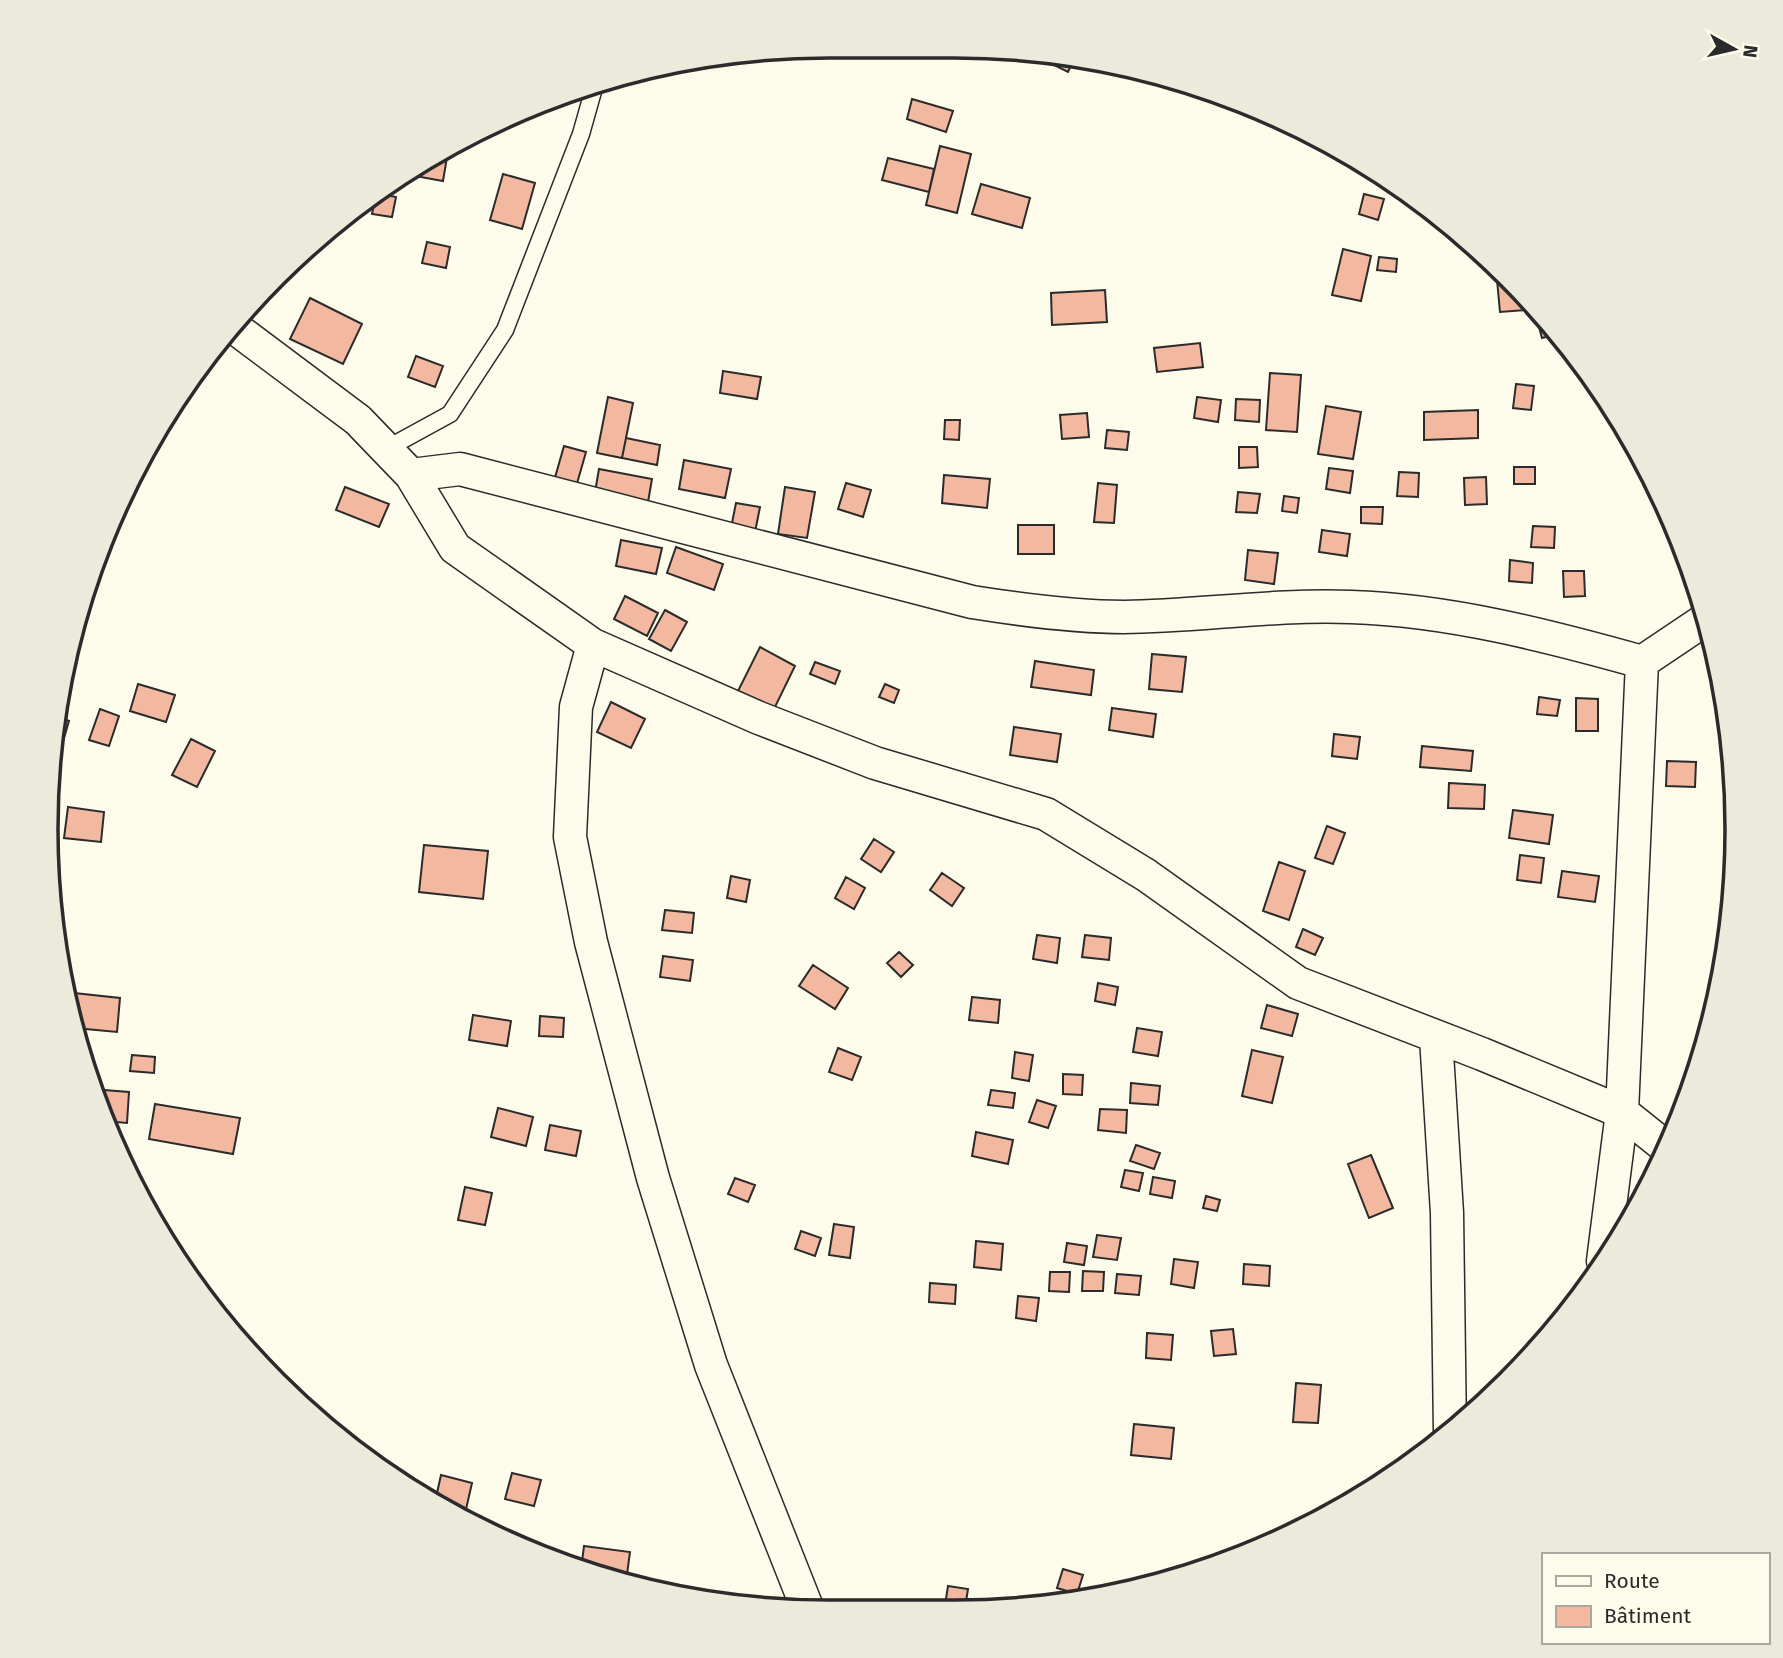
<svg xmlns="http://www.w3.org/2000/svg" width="1783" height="1658" font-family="'Fira Sans',sans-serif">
<rect width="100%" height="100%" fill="#fdfbea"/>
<path fill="#f2b8a0" stroke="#2b2b2b" stroke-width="2" d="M1053 55 1074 59 1068 72 1050 63Z
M912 99 953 111 946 132 907 119Z
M940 146 971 154 957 213 926 205Z
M436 155 447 157 443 181 415 176 416 168Z
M888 158 934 169 929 192 882 180Z
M503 174 535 183 522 229 490 220Z
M981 184 1030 198 1022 228 972 214Z
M376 193 396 197 392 217 372 214Z
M1364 194 1384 199 1378 220 1359 214Z
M427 242 450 247 446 268 422 263Z
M1343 249 1371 256 1361 301 1332 295Z
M1379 257 1397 259 1396 272 1377 270Z
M1496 269 1526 296 1527 310 1500 312Z
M1105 290 1107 322 1052 325 1051 293Z
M310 298 362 324 343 364 290 339Z
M1544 314 1558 334 1542 338 1536 316Z
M1200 343 1203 367 1157 372 1154 348Z
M416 356 443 366 435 387 408 377Z
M723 371 761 377 757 399 720 393Z
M1270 373 1301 375 1297 432 1266 430Z
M1516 384 1534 386 1531 410 1513 408Z
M608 397 633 403 622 458 597 453Z
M1197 397 1221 400 1218 422 1194 418Z
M1236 399 1260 400 1259 422 1235 420Z
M1326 406 1361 412 1353 459 1318 454Z
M1478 410V438L1424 440V412Z
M1087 413 1089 437 1062 439 1060 415Z
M945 420H960L959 440 944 439Z
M1107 430 1129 432 1127 450 1105 448Z
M626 438 660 445 657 465 622 458Z
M564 446 586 452 576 487 554 481Z
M1239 447H1257L1258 467 1239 468Z
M684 460 731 469 725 498 679 489Z
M1514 467H1535V484H1514Z
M1329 468 1353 471 1350 493 1326 489Z
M599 469 652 479 648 502 595 492Z
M1399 472 1419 473 1418 497 1397 496Z
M944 475 990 479 987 508 942 503Z
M1486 477 1487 504 1465 505 1464 478Z
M846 483 871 490 863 517 838 509Z
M1098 483 1117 485 1114 523 1094 522Z
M345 487 389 504 379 527 336 510Z
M785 487 815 492 807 538 778 534Z
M1238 492 1260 494 1257 513 1236 512Z
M1284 496 1299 498 1297 513 1282 511Z
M736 503 760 507 754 537 730 533Z
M1361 507H1383L1382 524 1361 523Z
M1018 525H1054V554H1018Z
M1533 526 1555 527 1554 548 1531 547Z
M1322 530 1350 534 1347 556 1319 552Z
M621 540 662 548 656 574 616 566Z
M676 547 723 564 714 590 667 573Z
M1248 550 1278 553 1274 584 1245 580Z
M1510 560 1533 563 1532 583 1509 581Z
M1563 571H1584L1585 596 1564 597Z
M625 596 658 613 647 636 614 619Z
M665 610 687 622 671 651 649 639Z
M760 647 795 666 774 709 738 691Z
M1152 654 1186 657 1182 692 1149 689Z
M1035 661 1094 670 1091 695 1031 687Z
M815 662 840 671 835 684 810 674Z
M138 684 175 695 166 722 130 711Z
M885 684 899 690 894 703 879 697Z
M1539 697 1560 700 1557 716 1537 714Z
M1576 698 1598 699V731H1576Z
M611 702 645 719 631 748 597 732Z
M1112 708 1156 714 1153 737 1109 730Z
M100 709 119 716 109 746 89 740Z
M57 717 69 721 62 745 53 742Z
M1014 727 1061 734 1057 762 1010 755Z
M1334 734 1360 737 1357 759 1332 756Z
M191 739 215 751 197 787 172 775Z
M1422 746 1473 751 1471 771 1420 767Z
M1667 761 1696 762 1695 787 1666 786Z
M1449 783 1485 785 1484 809 1448 808Z
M68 807 104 812 101 842 64 838Z
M1513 810 1553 815 1549 844 1509 838Z
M1327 826 1345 833 1333 864 1315 858Z
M874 839 894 852 881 872 861 859Z
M424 845 488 851 483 899 419 892Z
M1520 855 1544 858 1541 883 1517 880Z
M1279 862 1305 871 1289 920 1263 911Z
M1562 871 1599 876 1595 902 1558 897Z
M942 873 964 888 952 906 930 890Z
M731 876 750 880 746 902 727 898Z
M846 877 865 888 854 909 835 898Z
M665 910 694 913 692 933 662 930Z
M1303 929 1323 938 1315 955 1296 947Z
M1037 935 1060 938 1057 963 1033 959Z
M1085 935 1111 938 1109 960 1082 957Z
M899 952 913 965 901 977 887 963Z
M663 956 693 960 690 981 660 977Z
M813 965 848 988 835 1009 799 986Z
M1098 983 1118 987 1115 1005 1095 1001Z
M74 993 120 998 117 1032 75 1028 72 1015Z
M972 997 1000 1000 998 1023 969 1020Z
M1267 1005 1298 1014 1292 1036 1261 1028Z
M473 1015 511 1021 507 1046 469 1040Z
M540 1016 564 1018 563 1037 539 1036Z
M1137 1028 1162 1032 1158 1056 1133 1052Z
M838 1048 861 1057 852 1080 829 1072Z
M1252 1050 1283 1057 1272 1103 1242 1096Z
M1015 1052 1033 1055 1029 1081 1012 1078Z
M132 1055 155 1057 154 1073 130 1071Z
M1063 1074 1083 1075 1082 1095 1063 1094Z
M1131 1083 1160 1086 1158 1105 1130 1103Z
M91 1089 129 1092 127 1123 105 1121Z
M991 1090 1015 1093 1013 1108 988 1105Z
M1037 1100 1056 1106 1048 1128 1029 1122Z
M155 1104 240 1118 233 1154 149 1139Z
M498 1108 533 1117 526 1146 491 1137Z
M1100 1109 1127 1110 1126 1133 1098 1130Z
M550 1125 581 1131 576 1156 545 1150Z
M976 1132 1013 1140 1008 1164 972 1156Z
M1136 1145 1160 1153 1154 1169 1130 1161Z
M1371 1155 1393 1208 1369 1218 1348 1164Z
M1125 1170 1143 1173 1139 1191 1121 1187Z
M1153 1177 1175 1181 1172 1198 1150 1194Z
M735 1178 755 1185 748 1202 728 1194Z
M465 1187 492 1193 485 1225 458 1220Z
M1206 1196 1220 1200 1217 1211 1203 1208Z
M834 1224 854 1227 850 1258 829 1255Z
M801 1231 821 1238 815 1256 795 1249Z
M1097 1235 1121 1238 1117 1260 1093 1257Z
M976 1241 1003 1244 1001 1270 974 1267Z
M1067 1243 1087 1246 1084 1265 1064 1262Z
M1174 1259 1198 1262 1194 1288 1171 1284Z
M1244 1264 1270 1266 1269 1286 1243 1284Z
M1083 1271 1104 1272 1103 1291H1082Z
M1050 1272H1070L1069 1292 1049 1291Z
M1117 1274 1141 1276 1139 1295 1115 1293Z
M930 1283 956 1285 955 1304 929 1302Z
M1018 1296 1039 1298 1036 1321 1016 1318Z
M1233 1329 1236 1354 1214 1356 1211 1331Z
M1147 1333 1173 1335 1171 1360 1146 1358Z
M1296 1383 1321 1385 1318 1423 1293 1422Z
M1134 1424 1174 1428 1171 1459 1131 1455Z
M512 1473 541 1480 534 1506 505 1499Z
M441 1475 472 1483 464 1518 435 1502Z
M584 1546 630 1552 626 1582 581 1569Z
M1063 1569 1083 1575 1077 1594 1057 1588Z
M948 1586 968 1589 965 1608 945 1605Z"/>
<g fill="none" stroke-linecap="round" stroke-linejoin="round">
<g stroke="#2b2b2b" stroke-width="19">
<path id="service" d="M386 449 450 414 505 330 581 134 594 88"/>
</g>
<g stroke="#2b2b2b" stroke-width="35">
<path id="minor" d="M231 325 358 420 411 475 455 548 593 645 759 718 875 763 1046 814 1146 875 1298 983 1482 1054 1622 1112 1667 1148
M411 475 460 469 972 602C1022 610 1073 617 1124 617 1200 616 1275 604 1351 607 1449 610 1549 636 1642 662L1706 619
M593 645 576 707 570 837 591 942 653 1178 711 1365 808 1610
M1436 1037 1447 1213 1450 1433
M1603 1261 1622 1112 1642 662"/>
</g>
<use href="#service" stroke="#fdfbea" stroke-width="16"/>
<use href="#minor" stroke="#fdfbea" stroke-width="32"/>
</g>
<path d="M0 0H1783V1658H0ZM829 58H954A771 771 0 0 1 1725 829V829A771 771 0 0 1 954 1600H829A771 771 0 0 1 58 829V829A771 771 0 0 1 829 58Z" fill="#eceadb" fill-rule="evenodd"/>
<path fill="none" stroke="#2b2b2b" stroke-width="3.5" d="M829 58H954A771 771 0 0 1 1725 829V829A771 771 0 0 1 954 1600H829A771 771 0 0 1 58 829V829A771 771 0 0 1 829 58Z"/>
<rect x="1542" y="1553" width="228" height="91" fill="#fdfbea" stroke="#a9a89e" stroke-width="2"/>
<rect x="1556" y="1576" width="35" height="10" fill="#fdfbea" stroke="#a9a89e" stroke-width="2"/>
<text x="1604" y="1588" font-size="21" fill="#2b2b2b">Route</text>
<rect x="1556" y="1606" width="35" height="21" fill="#f2b8a0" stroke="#a9a89e" stroke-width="2"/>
<text x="1604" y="1623" font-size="21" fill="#2b2b2b">Bâtiment</text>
<g transform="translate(1734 49) rotate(98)" stroke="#fdfbea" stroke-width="5" paint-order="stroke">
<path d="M0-5L12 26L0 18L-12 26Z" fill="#2b2b2b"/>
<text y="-10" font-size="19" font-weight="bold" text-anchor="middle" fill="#2b2b2b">N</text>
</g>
</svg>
